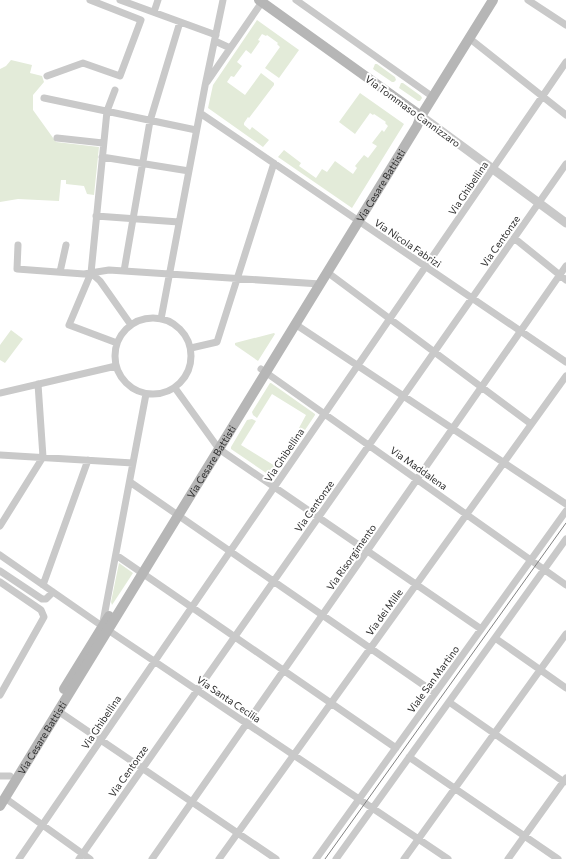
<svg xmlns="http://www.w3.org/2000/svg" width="566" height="859" font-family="Commissioner,sans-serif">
<rect width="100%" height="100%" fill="#fff"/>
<path fill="#e3ebd9" d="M257 20 299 50 279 78 265 68 280 47 277 44 278 43 267 35 266 36 262 34 258 40 260 41 251 54 246 50 237 62 242 66 234 77 231 76 227 82 245 95 261 73 274 83V85L249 118 248 117 244 123V125L250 130 252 127 269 140 263 147 208 108 213 85Z
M11 60 32 65 30 73 42 76 44 82 33 95V110L56 142 99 147 94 195 87 194 84 186 66 184V180H61L59 201 18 199 0 202V69L6 66Z
M375 64H377L395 77 396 80 394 82H392L373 69Z
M401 83H403L421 96 422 98 420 101H418L399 88Z
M360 93 404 124 352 208 278 157 284 150 301 163 299 166 316 178 322 169 327 172 335 161 353 174 357 168 355 166 364 155 368 158 377 146 372 143 382 130 384 132 388 126 385 123 386 122 374 114 373 115 370 113 355 134 339 122Z
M11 330 23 339 5 363 0 360V345Z
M274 333 275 334 258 361 235 345V343Z
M270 383H271L315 414V415L274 477H272L231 449V447L247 420 252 419 256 421 241 445 275 466 289 444 292 446 302 430 299 428 306 415 272 394 257 418 253 415 252 412Z
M119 563 133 573 112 605 111 602Z"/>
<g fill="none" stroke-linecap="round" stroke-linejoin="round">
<path stroke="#c9c9c9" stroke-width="7" d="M120 0 216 35
M296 0 433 97
M528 0 566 25
M154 12 158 0
M469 38 566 115
M215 41 230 48
M47 76 83 63 120 76 141 20 90 0
M207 82 262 2
M115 90 107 111 91 273 69 325 117 343
M44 98 196 130
M200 113 566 362
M57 138 103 143
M102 157 189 171
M96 216 179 222
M514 238 566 280
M18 245 17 269 84 274 109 270 320 284
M124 271 150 121 180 22
M60 272 66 245
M327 272 531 424
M91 273 100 281 131 325
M115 356a38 38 0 1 1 76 0a38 38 0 1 1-76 0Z
M161 319 205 86 223 0
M295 324 566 504
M191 348 217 342 274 163
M261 369 566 585
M175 388 219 449 481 629
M0 393 116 366
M0 455 133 463
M130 482 435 693
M0 526 43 457 38 384
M0 555 102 626 448 859
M116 555 396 748
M0 571 42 599H46L53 592
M0 582 41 610 44 617 0 695
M43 585 88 460
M103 622 146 394
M495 638 566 688
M449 702 564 782
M58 711 276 859
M409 757 558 859
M0 776H10
M5 798 90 859
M19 859 566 62
M79 859 566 164
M152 859 566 266
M219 859 566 376
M316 859 566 511
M336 859 566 539
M404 859 566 634
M508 859 566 778"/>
<path stroke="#c9c9c9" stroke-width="9" d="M421 116 566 223"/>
<g stroke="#b6b6b6" stroke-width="10">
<path d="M259 0 421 116"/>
<path d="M64 689 109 616"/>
<path id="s1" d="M0 806 417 126 421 116 493 0"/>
</g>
<path stroke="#818181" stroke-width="1" d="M325 859 566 523"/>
</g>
<g text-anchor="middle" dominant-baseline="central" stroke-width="4" stroke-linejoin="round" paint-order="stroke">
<g font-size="10" fill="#2c2c2c" stroke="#fff">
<text transform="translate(413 111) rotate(36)">Via Tommaso Cannizzaro</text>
<text stroke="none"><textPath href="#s1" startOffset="728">Via Cesare Battisti</textPath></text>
<text transform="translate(468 188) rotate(-56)">Via Ghibellina</text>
<text transform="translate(500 241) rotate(-55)">Via Centonze</text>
<text transform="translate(408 243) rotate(34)">Via Nicola Fabrizi</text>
<text transform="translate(284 455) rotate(-56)">Via Ghibellina</text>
<text stroke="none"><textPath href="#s1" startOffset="404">Via Cesare Battisti</textPath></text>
<text transform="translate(419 468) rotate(35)">Via Maddalena</text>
<text transform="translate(314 506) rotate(-55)">Via Centonze</text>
<text transform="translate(351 557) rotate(-55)">Via Risorgimento</text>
<text transform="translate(384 612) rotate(-54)">Via dei Mille</text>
<text transform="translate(433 679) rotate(-54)">Viale San Martino</text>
<text transform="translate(229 699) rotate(34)">Via Santa Cecilia</text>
<text transform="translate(101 722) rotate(-56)">Via Ghibellina</text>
<text stroke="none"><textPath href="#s1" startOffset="80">Via Cesare Battisti</textPath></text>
<text transform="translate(128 771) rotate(-55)">Via Centonze</text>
</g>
</g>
</svg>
